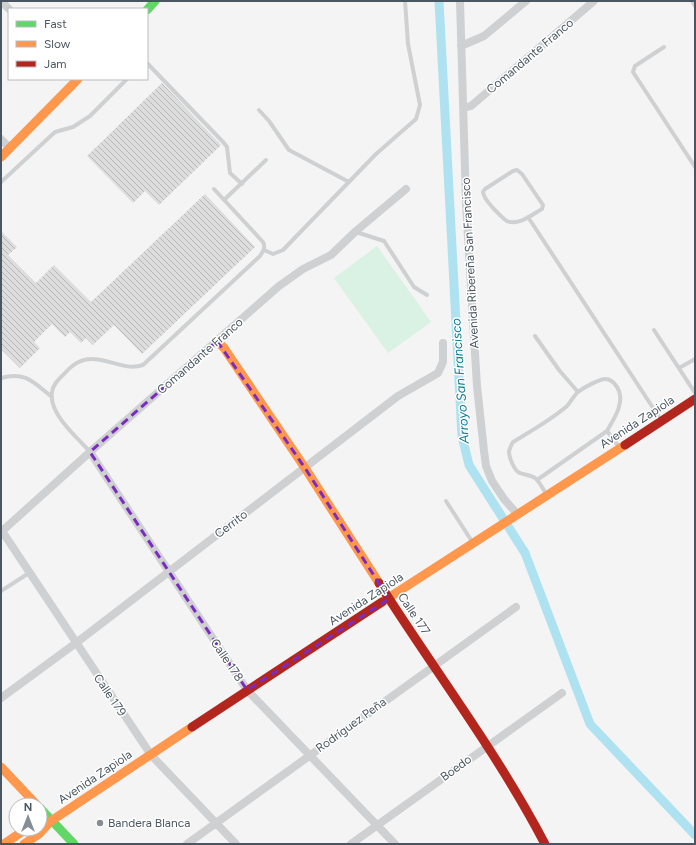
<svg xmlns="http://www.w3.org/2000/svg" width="696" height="845" font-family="Figtree,sans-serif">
<defs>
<pattern id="building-back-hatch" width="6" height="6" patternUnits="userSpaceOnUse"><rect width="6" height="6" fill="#ddddde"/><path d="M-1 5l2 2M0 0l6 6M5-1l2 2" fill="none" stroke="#b5b6b7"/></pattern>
</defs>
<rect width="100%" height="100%" fill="#f4f4f4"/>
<path fill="#d9f2e3" d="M377 246 431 322 388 353 334 278Z"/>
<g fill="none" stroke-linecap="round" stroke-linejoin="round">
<path stroke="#aee2f0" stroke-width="9" d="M439 1 462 436 469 465 525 553 590 724 695 835"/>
</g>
<path fill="url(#building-back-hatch)" d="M162 83 221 145 159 205 145 191 133 203 87 156Z
M205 194 255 247 142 354 114 325 93 345 86 338 81 343 70 332 65 337 52 324 34 342 40 348 20 368 1 349V231L17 247 8 255 36 283 54 265 91 302Z"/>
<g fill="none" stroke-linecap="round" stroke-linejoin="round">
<path stroke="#ced0d2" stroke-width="4" d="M692 1 695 6
M664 47 635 66 633 72 695 167
M147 63 224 143 227 147 230 173 242 184
M259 110 269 121 289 150 349 182
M517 170 522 174 543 205 542 209C533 214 519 226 507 221 502 218 497 212 493 208 489 203 484 199 483 192L485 189 513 171Z
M1 182 55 132 73 127 90 116 127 79
M224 200 266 160
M528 217 661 420
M356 232 384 241 414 287 427 295
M264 250 273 254 283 250 376 154 416 119 420 105 408 44 405 1
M654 330 695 393
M535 336 559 370 578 392
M679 368 695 359
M1 378C26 371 34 383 52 397
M90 452C77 437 48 413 52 392 53 384 59 379 64 374 72 365 80 359 92 359 110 359 125 371 143 365L260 256C263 251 266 248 263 242L214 189
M537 480 607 431
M546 494C543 489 540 482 535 478 531 475 525 475 520 473 514 471 509 457 509 451 510 448 511 445 513 442 531 431 551 420 567 406 571 402 574 395 578 392 583 388 601 378 606 379 612 379 617 386 619 391 624 405 613 420 607 431L619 447
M446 501 473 543
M1 591 29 573"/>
<path stroke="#ced0d2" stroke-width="8" d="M1 1 9 9
M460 1 466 204 477 386 484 451 486 466 492 481 504 499 518 515
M461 46 484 36 526 1
M464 108 471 106 594 1
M1 139 10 148
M90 452 247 690 395 844
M2 531 151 755 236 844
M1 532 90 452 279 286 303 269 331 255 356 231 406 189
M1 698 76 643 398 396 438 373 443 362V343
M187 844 516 607
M351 844 562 693"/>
<path stroke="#63d668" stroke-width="9" d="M147 10 155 1
M40 808 74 844"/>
<path stroke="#ff974d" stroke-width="9" d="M1 157 78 79
M217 341 224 348 305 468 379 583
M382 602 625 445
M1 767 37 805
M4 844 26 829
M24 844 39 834 51 821 192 727"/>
<path stroke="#b3261e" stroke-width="9" d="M625 445 695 399
M379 583C434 670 497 752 545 844
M192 727 382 602"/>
</g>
<path fill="none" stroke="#7b2cbf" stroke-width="3" stroke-dasharray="8 5" stroke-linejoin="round" d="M217 341 305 468 389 599 247 690 90 452Z"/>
<circle fill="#868d94" stroke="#fff" stroke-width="1.5" cx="100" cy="823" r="4"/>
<g text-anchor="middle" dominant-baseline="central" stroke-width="3" stroke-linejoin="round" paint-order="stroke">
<g font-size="12" fill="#4a5661" stroke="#fff">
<text transform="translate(530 56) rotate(-40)">Comandante Franco</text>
<text transform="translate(470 263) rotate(-93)">Avenida Ribereña San Francisco</text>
<text transform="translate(200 356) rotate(-41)">Comandante Franco</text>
<text transform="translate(637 422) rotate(-33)">Avenida Zapiola</text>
<text transform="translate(231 524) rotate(-37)">Cerrito</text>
<text transform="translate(366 599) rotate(-33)">Avenida Zapiola</text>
<text transform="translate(414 614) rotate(56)">Calle 177</text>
<text transform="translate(227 660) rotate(56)">Calle 178</text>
<text transform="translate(110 695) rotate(56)">Calle 179</text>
<text transform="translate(351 725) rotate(-36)">Rodríguez Peña</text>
<text transform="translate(456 768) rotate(-36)">Boedo</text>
<text transform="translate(95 777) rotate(-34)">Avenida Zapiola</text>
</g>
<g font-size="12" fill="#4a5661" stroke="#fff" text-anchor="start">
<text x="108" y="823">Bandera Blanca</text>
</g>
<g font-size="13" font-style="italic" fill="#0c7c9b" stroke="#fff">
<text transform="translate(460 381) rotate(-94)">Arroyo San Francisco</text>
</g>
</g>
<rect width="696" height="845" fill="none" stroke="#4a5661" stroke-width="4"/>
<rect x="8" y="8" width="140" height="72" fill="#ffffff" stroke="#b7bbc0"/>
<rect x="16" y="21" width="20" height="6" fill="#63d668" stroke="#b7bbc0"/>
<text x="44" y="28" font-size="12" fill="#4a5661">Fast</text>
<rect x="16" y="41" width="20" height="6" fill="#ff974d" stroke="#b7bbc0"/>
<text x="44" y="48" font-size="12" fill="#4a5661">Slow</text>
<rect x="16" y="61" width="20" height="6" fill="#b3261e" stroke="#b7bbc0"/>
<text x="44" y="68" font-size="12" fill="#4a5661">Jam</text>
<g transform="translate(28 817)"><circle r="19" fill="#ffffff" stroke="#b7bbc0"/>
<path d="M0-3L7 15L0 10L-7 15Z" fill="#868d94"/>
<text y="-6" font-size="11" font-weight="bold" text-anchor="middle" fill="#4a5661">N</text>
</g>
</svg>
